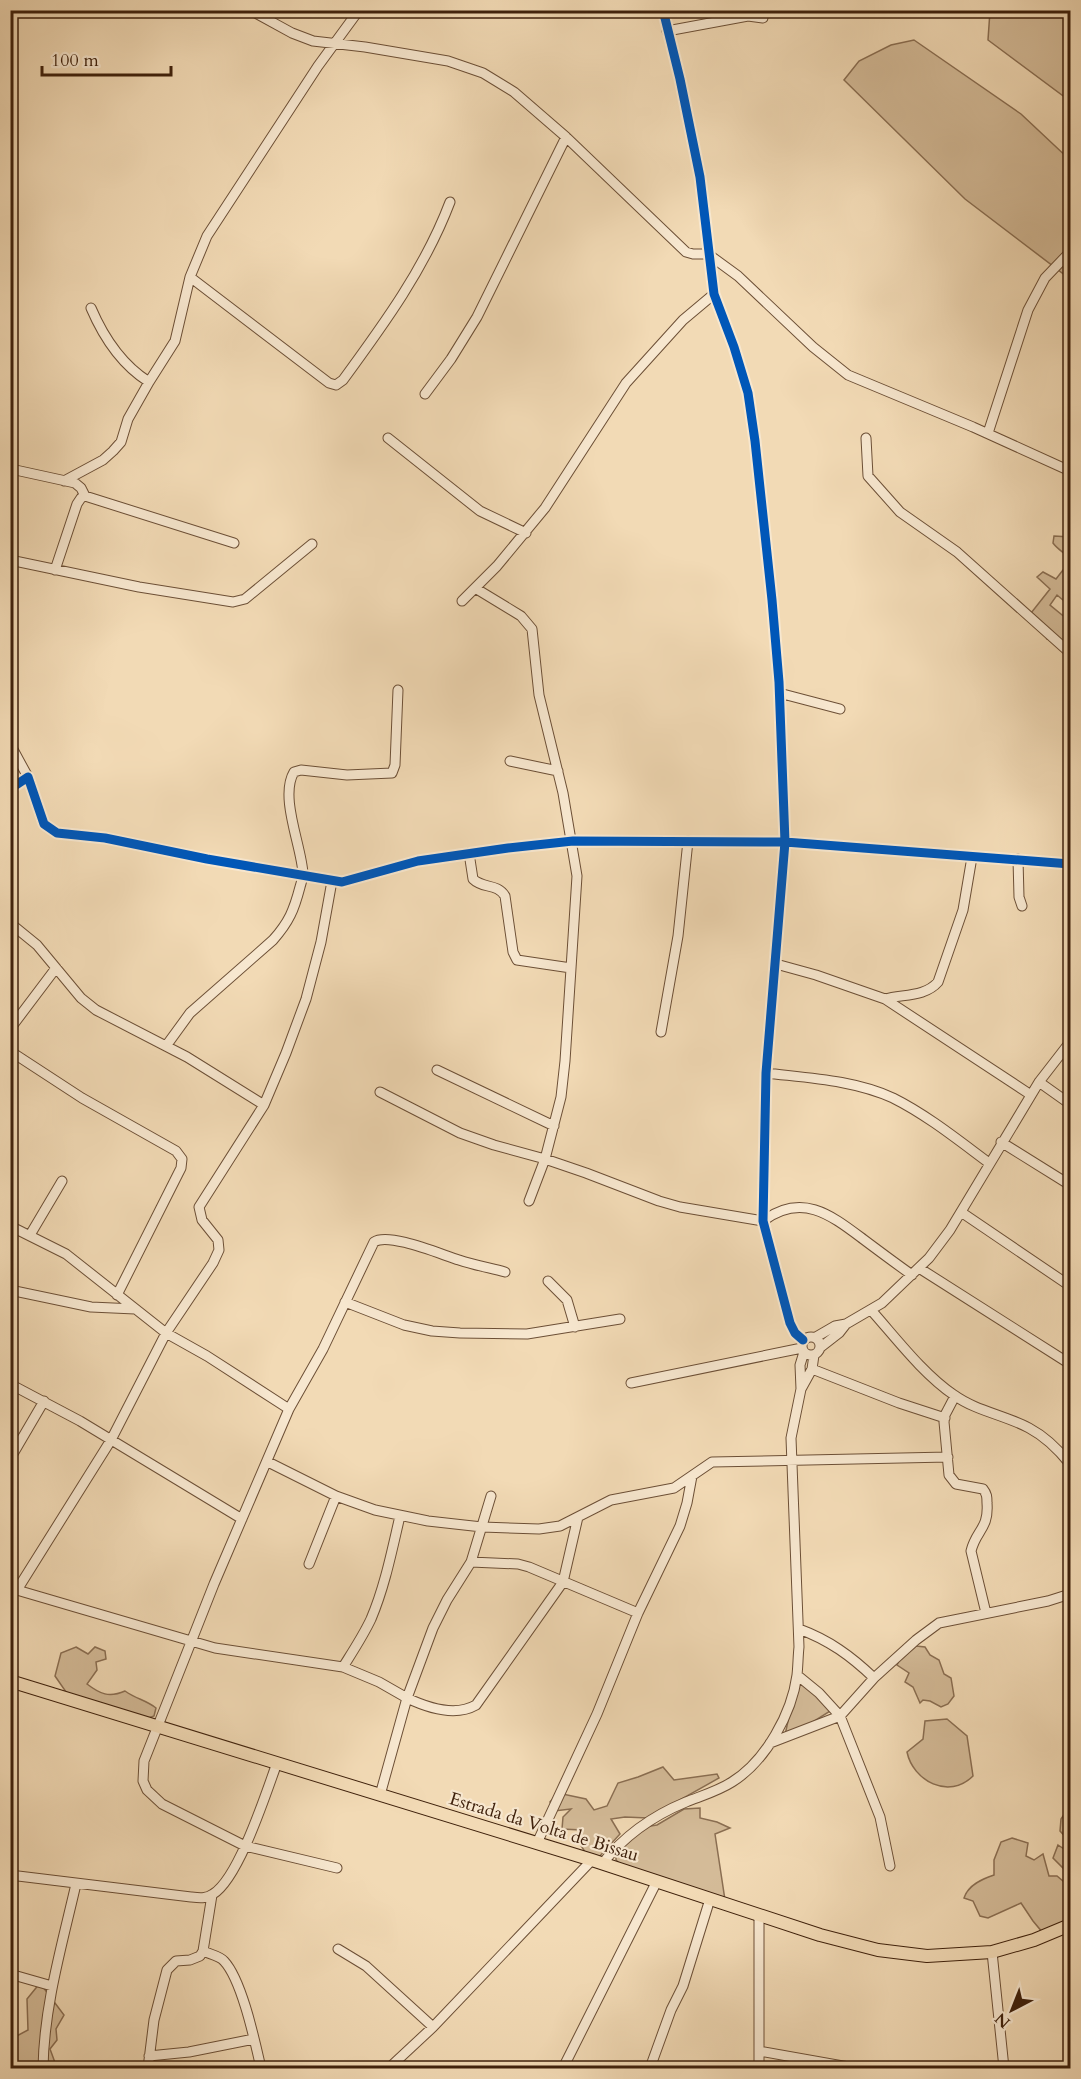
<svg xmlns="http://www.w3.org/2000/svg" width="1081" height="2079" font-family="Cardo,serif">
<rect width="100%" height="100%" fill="#f2dab5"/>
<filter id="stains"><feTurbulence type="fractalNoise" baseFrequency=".00333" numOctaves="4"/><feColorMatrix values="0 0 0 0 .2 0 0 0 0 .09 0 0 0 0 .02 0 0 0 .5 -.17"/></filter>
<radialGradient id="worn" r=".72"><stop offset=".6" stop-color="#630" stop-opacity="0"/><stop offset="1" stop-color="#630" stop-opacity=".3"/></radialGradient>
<path fill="#d4bb98" stroke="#8a6e52" stroke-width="1.5" d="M990 11H1070V101L988 40Z
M914 40 1021 114 1070 160V279L965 199 844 80 859 61 891 45Z
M1070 468V524C1069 521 1066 515 1065 511 1065 503 1067 473 1070 468Z
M1054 536 1070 537V559C1065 553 1057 549 1053 543Z
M1070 561V606L1057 595 1050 605 1067 619 1070 615V627L1064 634 1067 644 1047 639 1031 613 1050 589 1037 577 1043 572 1056 579Z
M916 1646 925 1647 930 1655 939 1660 944 1674 951 1678 954 1696 948 1704 941 1707 930 1701 923 1700 920 1703 913 1687 905 1682 909 1673 897 1665 899 1661Z
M76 1647 88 1654 95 1647 105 1651 106 1659 96 1662 97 1670 87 1684C100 1694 109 1698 125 1691 136 1699 146 1700 156 1708L154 1716 146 1719 78 1698 66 1692 55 1676 61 1653Z
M797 1679 835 1708 797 1732 785 1735Z
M947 1719 967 1736 973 1776C949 1800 913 1781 907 1752L923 1739 925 1721Z
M663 1767 674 1780 717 1774 719 1778 648 1818 625 1817 611 1819 620 1834 599 1857 585 1852 580 1844 581 1830 562 1829 563 1817 571 1809 554 1811 550 1802 558 1793 586 1799 594 1810 607 1806 618 1783 638 1777Z
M700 1808V1818L717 1822 730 1828 715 1834 725 1900 622 1866 616 1860V1852L644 1827 657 1825 684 1809Z
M1067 1810 1070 1813V1842L1060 1831 1061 1819Z
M1012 1838 1028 1843 1026 1856 1034 1860 1043 1854 1049 1876H1057L1063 1881H1070V1901L1067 1904 1066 1922 1043 1933 1033 1921 1021 1903 988 1918 980 1916 973 1901 964 1898C968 1885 982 1879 994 1875V1860L1001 1842Z
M1058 1845 1070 1853V1872L1065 1870 1053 1858Z
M40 1983 64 2015 56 2029 57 2040 50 2049 57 2068H11V2039L28 2030 27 1999Z"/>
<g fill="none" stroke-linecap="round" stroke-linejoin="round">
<g stroke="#6c4f36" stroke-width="11">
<path id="minor" d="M250 10 292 33 313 41 365 47 448 61 483 73 514 92 566 137 686 252 693 254H708L738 276 813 347 848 375 973 427 1070 471
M663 10 680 79 700 177 714 294 734 347 748 393 755 441 772 600 779 682 785 842 766 1073 763 1221 790 1323 795 1333 803 1340
M667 31 748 16 763 18
M190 277 329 383 336 385 343 380C384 324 425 268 450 202
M91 308C103 336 122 365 149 382L175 341 190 277 207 236 318 66 359 10
M425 394 451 359 477 317 566 137
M988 433 1028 310 1045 278 1070 252
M388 438 480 511 526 533
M866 438 868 476 900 512 957 552 1070 653
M11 469 75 483 81 488 85 496
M64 481 103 460 113 451 121 442 128 419 149 382
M10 560 139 587 233 602 245 599 312 544
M55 570 77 504 81 498 85 496 234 543
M475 588 521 616 532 629 539 695 563 793 577 876 565 1061 561 1097 545 1159 529 1201
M462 601 497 566 545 508 626 383 683 320 714 294
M779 693 840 709
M10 744 28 777
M510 761 558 771
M10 789 28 777 44 824 57 833 105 838 207 859 342 882 418 861 508 848 573 841 785 842 1070 864
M469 853 473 879C483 889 497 883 505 896L513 952 517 960 571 968
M1018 859 1019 897 1022 906
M10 923 37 945 81 998 96 1010 187 1057 264 1105
M776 964 816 975 885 999 1031 1095
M885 999C903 994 925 997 938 982L963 910 972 857
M10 1029 56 968
M661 1032 678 936 688 841
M166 1046 190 1013 273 940C289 922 294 910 300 887 301 883 303 878 303 874 302 847 279 797 294 772L301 770 347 775 392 773 395 765 398 690
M10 1051 82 1098 176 1151 182 1159 181 1168 117 1295
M437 1070 554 1126
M766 1073C808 1078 854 1080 893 1098 927 1115 958 1140 989 1163
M1039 1082 1070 1104
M380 1092 460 1133 494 1145 545 1159 586 1173 659 1201 680 1207 763 1221C802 1192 831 1215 863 1239 879 1251 895 1263 912 1275
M1001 1142 1070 1185
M961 1212 1070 1286
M10 1226 66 1254 166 1333 207 1356 289 1409
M30 1235 62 1181
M919 1268 1070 1364
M548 1281 567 1300 575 1327
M10 1290 91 1307 135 1309
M345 1302 404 1325 432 1331 460 1333 527 1334 620 1319
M871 1310C896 1338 923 1374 954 1395 976 1411 1005 1415 1029 1428 1046 1437 1058 1449 1070 1464
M802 1346a9 9 0 1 1 18 0a9 9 0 1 1-18 0Z
M816 1337 835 1326 846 1324 882 1303 929 1258 950 1230 1039 1082 1070 1042
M821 1347 839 1333 846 1324
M812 1369 899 1403 945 1418
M631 1383 802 1348
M10 1384 80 1421 242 1519
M801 1389 800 1365 804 1352
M955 1396 945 1415 944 1422 949 1475 956 1484 983 1489C987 1494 987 1497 987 1503 989 1529 976 1530 971 1551L986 1613
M10 1459 44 1401
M268 1462 336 1496 375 1510 428 1521 482 1527 539 1529 560 1526 611 1500 674 1488 712 1462 948 1457
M471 1562 518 1564 529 1567 638 1613
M309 1564 336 1496
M10 1588 215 1648 343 1667 379 1682 407 1698 433 1628 447 1600 471 1562 491 1496
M17 1590 111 1440 166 1333 213 1263 219 1250 218 1240 202 1220 199 1207 264 1105 286 1053 306 999 321 942 332 881
M799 1629C829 1640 851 1656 874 1678
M343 1667C353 1651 363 1636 371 1619 385 1586 392 1550 400 1516
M797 1675 819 1693 840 1716 880 1817 890 1866
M770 1743 840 1716 874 1678 916 1640 939 1623 1048 1601 1070 1594
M380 1795 407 1698C428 1708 455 1717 476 1705L563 1582 578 1517
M537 1843 597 1714 638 1613 680 1526 687 1503 692 1476
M602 1864C624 1836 652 1816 686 1802 701 1796 718 1791 732 1782 766 1761 792 1713 797 1675 798 1666 798 1656 799 1647L791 1438 801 1389 812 1369 814 1355
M337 1868 245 1846 162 1804 147 1790 143 1781 144 1761 214 1584 289 1409 323 1349 374 1242C389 1232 442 1255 459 1260 474 1265 490 1268 505 1272
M10 1875 191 1897C199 1898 206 1899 213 1894 239 1878 266 1793 277 1763
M759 1915V2068
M338 1949 366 1966 433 2027
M203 1951C209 1954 220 1956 224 1961 242 1980 255 2042 261 2068
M992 1952 1004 2068
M10 1974 52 1986
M759 2051 854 2068
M149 2056 189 2052 254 2039
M43 2068C44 2006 62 1945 76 1884
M148 2068 154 2020 167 1970 176 1961 190 1960 200 1956 203 1951 212 1895
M389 2068 433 2027 592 1860
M563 2068 657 1881
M650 2068 671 2010 683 1986 710 1899"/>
</g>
<g stroke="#3f210c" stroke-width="14">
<path id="major" d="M10 1681 592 1860 820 1935 878 1950 927 1956 992 1952 1034 1940 1070 1925"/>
</g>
<use href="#minor" stroke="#f7e7cf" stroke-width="9"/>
<use href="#major" stroke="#f2dab5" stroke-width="12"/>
<g stroke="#f7e7cf" stroke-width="13">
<path id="cycleway" d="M663 10 680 79 700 177 714 294 734 347 748 393 755 441 772 600 779 682 785 842 766 1073 763 1221 790 1323 795 1333 803 1340
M10 789 28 777 44 824 57 833 105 838 207 859 342 882 418 861 508 848 573 841 785 842 1070 864"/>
</g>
<use href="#cycleway" stroke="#0057b8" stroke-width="9"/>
</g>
<g text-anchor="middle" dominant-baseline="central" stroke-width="4.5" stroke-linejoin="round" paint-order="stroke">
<g font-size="18" fill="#3f210c" stroke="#f7e7cf">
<text transform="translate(544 1827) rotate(17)">Estrada da Volta de Bissau</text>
</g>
</g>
<rect width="1081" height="2079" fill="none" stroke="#f2dab5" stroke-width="36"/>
<rect x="12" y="12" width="1057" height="2055" fill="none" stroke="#3f210c" stroke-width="3"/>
<rect x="18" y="18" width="1045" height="2043" fill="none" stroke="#3f210c" stroke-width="1.5"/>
<g transform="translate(1012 2010) rotate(222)" stroke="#f7e7cf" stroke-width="4.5" paint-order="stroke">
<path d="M0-4.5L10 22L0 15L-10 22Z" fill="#3f210c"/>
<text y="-9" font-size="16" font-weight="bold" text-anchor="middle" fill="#3f210c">N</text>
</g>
<path d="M42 66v9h129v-9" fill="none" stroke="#3f210c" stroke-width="3"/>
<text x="51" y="66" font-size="18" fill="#3f210c" stroke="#f7e7cf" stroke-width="4.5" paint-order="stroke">100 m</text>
<rect width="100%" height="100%" filter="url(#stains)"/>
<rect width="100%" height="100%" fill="url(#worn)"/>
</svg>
